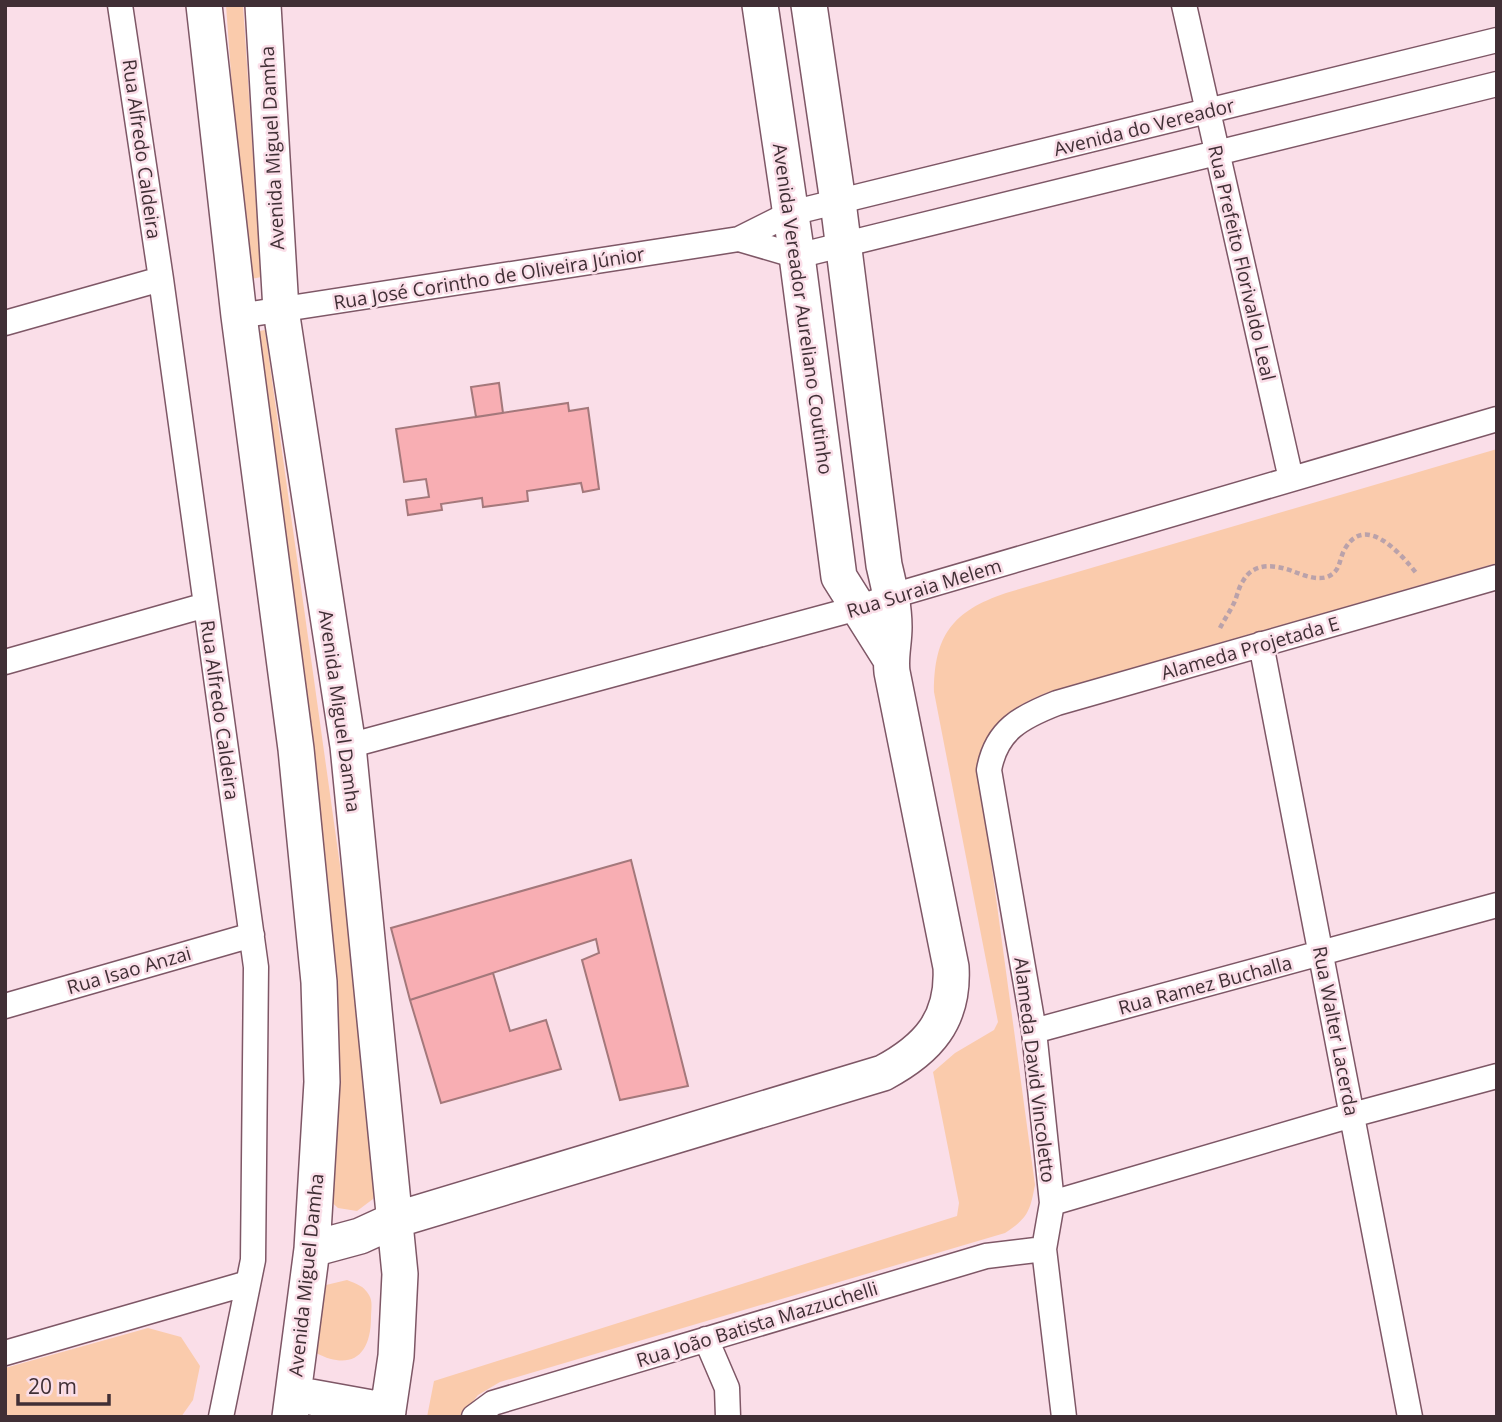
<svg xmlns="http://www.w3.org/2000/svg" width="1502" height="1422" font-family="'Open Sans',sans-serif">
<rect width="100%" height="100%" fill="#fadee8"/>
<path fill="#facbac" d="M226 5H243L261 277 246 280Z
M265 330 351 944 378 1183 373 1199 357 1211 338 1208 327 1198 248 333Z
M1497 449V563L1046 693C993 715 992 727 980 780L1035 1185C1030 1211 1028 1218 1005 1233L500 1382 478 1395 461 1417H427L434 1381 957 1216 959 1203 933 1072 955 1053 994 1030 998 1022 934 692C934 636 952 611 1006 593Z
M347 1280C357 1284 364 1286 369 1295 373 1301 371 1310 371 1317 371 1356 351 1371 316 1353L315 1301 326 1285Z
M148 1328 181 1337 200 1366 193 1400 181 1417H5V1368Z"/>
<path fill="#f8aeb3" stroke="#a4787b" stroke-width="2" d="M499 383 503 413 476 417 471 387Z
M568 403 569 411 588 408 599 489 583 492 581 483 527 491 528 501 483 507 482 498 441 504 442 510 408 515 406 500 429 497 426 479 404 482 396 429Z
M631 860 688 1086 620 1100 582 960 599 953 596 939 410 1000 391 928Z
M493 973 510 1031 546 1020 561 1069 441 1103 410 1000Z"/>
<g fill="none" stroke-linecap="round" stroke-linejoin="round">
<g stroke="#7e5766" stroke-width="27">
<path id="street" d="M120 5 161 279 256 967 253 1260 221 1417
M1184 5 1291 479
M739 239 797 256 1497 84
M239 316 739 239 791 213 1497 40
M5 323 161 279
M1261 644 1410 1417
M5 662 206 605
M348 746 858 608 892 596 1497 419
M5 1006 252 935
M1034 1031 1497 905
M1052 1203 1352 1115 1497 1076
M706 1339 727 1388 728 1417
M5 1353 248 1283
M474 1417 493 1403 986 1256 1044 1249
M1064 1417 1044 1249 1052 1203 1034 1031 989 770C996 730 1021 717 1057 703L1497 577"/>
</g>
<g stroke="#7e5766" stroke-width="38">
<path id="secondary" d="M204 5 239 316 296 749 319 982 322 1082 312 1249 290 1417
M263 5 281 310 348 746 400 1274 396 1356 387 1417
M760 5 797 256 839 577 890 658
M312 1249 360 1236 395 1220 883 1073C928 1049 954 1020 951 967L892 672C890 657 894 643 894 627 894 606 889 586 884 565L838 202 809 5
M294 1394 388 1411"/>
</g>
<path stroke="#baa2aa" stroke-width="4.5" stroke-dasharray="5 3.5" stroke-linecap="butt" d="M1220 628C1224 620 1229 613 1233 605 1237 598 1238 588 1243 581 1254 561 1277 565 1295 572 1305 576 1317 580 1327 577 1342 571 1338 559 1346 547 1367 514 1402 555 1417 574"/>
<use href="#street" stroke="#fff" stroke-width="24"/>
<use href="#secondary" stroke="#fff" stroke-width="35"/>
</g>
<g text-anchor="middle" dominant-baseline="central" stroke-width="5" stroke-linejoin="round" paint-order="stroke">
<g font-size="19" fill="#402f35" stroke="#fadee8">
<text transform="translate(1144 127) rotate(-14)">Avenida do Vereador</text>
<text transform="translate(272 148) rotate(-93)">Avenida Miguel Damha</text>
<text transform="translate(142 149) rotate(82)">Rua Alfredo Caldeira</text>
<text transform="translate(1242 263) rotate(77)">Rua Prefeito Florivaldo Leal</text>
<text transform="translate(489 278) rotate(-9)">Rua José Corintho de Oliveira Júnior</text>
<text transform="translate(803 309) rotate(82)">Avenida Vereador Aureliano Coutinho</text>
<text transform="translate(924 588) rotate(-17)">Rua Suraia Melem</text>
<text transform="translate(1250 648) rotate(-16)">Alameda Projetada E</text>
<text transform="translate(220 710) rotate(82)">Rua Alfredo Caldeira</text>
<text transform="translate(340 711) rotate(82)">Avenida Miguel Damha</text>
<text transform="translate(129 970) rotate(-16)">Rua Isao Anzai</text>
<text transform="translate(1205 985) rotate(-15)">Rua Ramez Buchalla</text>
<text transform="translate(1336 1031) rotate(79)">Rua Walter Lacerda</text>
<text transform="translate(1035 1070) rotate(83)">Alameda David Vincoletto</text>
<text transform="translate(306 1275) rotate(-84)">Avenida Miguel Damha</text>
<text transform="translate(757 1324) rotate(-17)">Rua João Batista Mazzuchelli</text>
</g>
</g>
<rect width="1502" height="1422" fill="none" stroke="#402f35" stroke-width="14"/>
<path d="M18 1394v10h91v-10" fill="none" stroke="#402f35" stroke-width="3.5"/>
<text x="28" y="1394" font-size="21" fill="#402f35" stroke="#fadee8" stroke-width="5" paint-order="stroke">20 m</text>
</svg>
